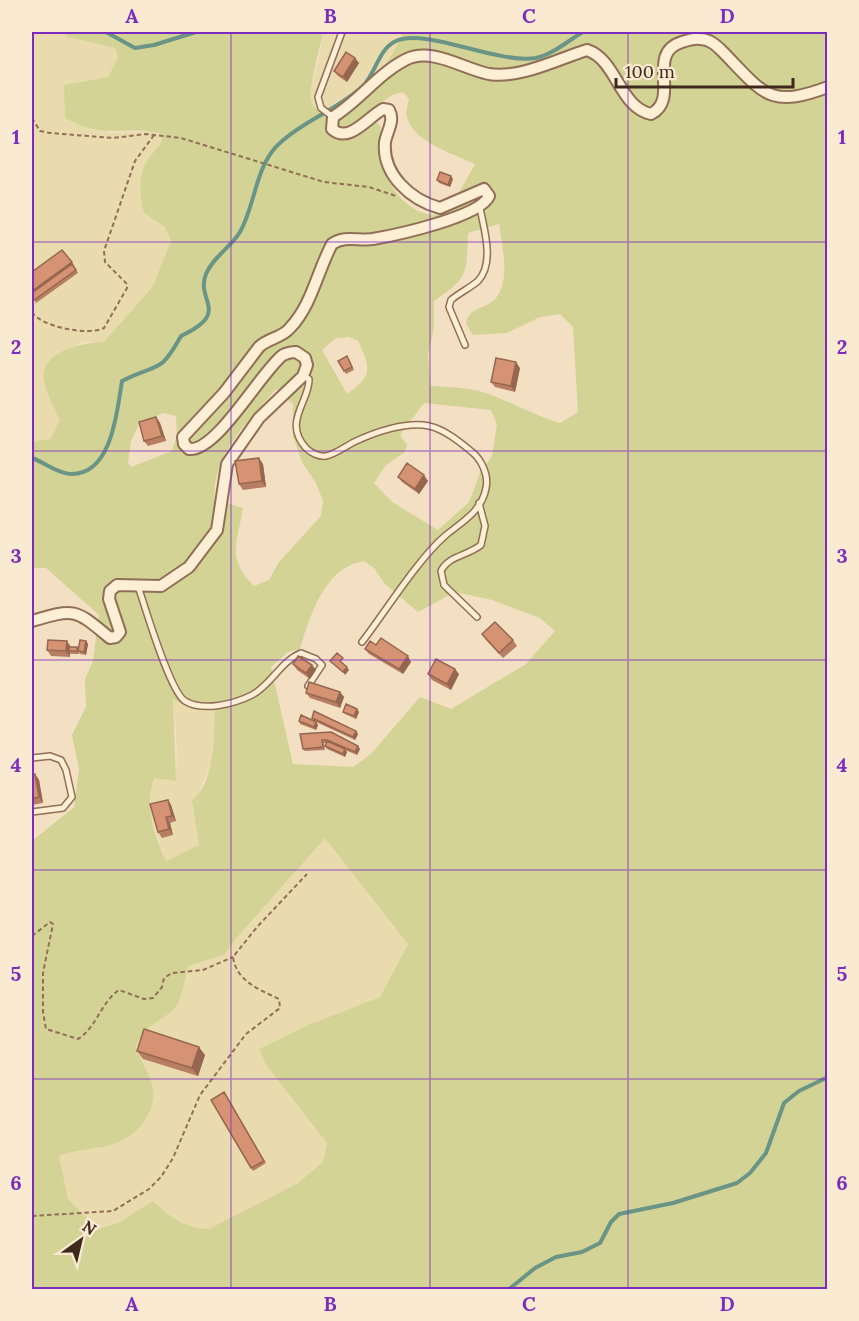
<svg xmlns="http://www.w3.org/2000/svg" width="859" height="1321" font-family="Lora,serif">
<rect width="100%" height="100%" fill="#f3e0c2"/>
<path fill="#eadbae" d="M32 32H62L68 37 115 48 118 57 108 77 64 85 110 133 152 131 163 134V140L149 157 144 213 165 227 171 241 153 286 104 342H82L55 357 44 380 60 421 50 439 32 442Z
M323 32H403L395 52 370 88 329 120 312 103 309 93 320 54Z
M173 699 187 707 216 708 211 764 197 796 192 800 199 845 166 861 149 813 148 794 154 778 176 780 177 749Z
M325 837 408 943 380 997 311 1024 304 1110 327 1143 323 1162 298 1183 209 1229H194L170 1217 153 1201 117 1223 98 1229 68 1199 59 1156 78 1149 99 1148 139 1056 136 1046 140 1036 177 1004 188 966 224 955 236 937Z"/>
<path fill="#d2d394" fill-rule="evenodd" d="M62 32H323C321 47 306 92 312 103 316 109 324 115 330 120 365 92 385 75 403 32H827V1289H32V841L74 807 79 769 72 735 86 707 85 679 93 661 99 615 46 568H32V442L50 439 60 421C55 409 47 395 44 381 39 351 84 342 104 342L153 286 171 241 165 227 144 213C139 193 137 172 152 154 157 147 163 144 163 134 125 124 107 141 65 118L64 85 108 77 118 57 115 48 68 37ZM403 92 409 99C408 105 405 111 407 117 413 142 454 154 475 164L446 216C437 215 426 215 418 211 386 194 378 160 381 127L368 113 392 95ZM499 224C502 245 512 285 493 301 482 310 468 308 466 324L473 335 507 333 540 317 560 314 573 327 578 412 560 423C533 415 509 400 482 392 466 387 447 387 431 386L428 356 434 327V301C469 277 466 275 468 233ZM349 337 358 341C371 368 373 376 347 394L322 350 336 338ZM276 389 293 404V436L302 462 316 483 323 501 321 516 279 562 269 580 254 586C226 557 237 545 243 508L215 499C211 455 250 420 276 389ZM424 403 491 410 497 424 492 456 480 473 469 502 438 530 392 502 374 483 386 465 405 452 407 445 400 435ZM163 413 176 416 177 435 172 451 131 467 128 463 131 441 139 424ZM364 561 374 568 385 584 418 612 455 592 492 600 540 618 555 631 526 664 451 709 420 697 371 754 353 767 293 764 271 667 288 652 300 649C310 617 324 567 364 561ZM173 699 192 709 215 708C214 735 215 783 192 800L199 845 166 861C154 835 144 806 154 778L176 781ZM325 838 408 944 380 997 311 1024 259 1049 267 1066 327 1143 323 1162 298 1183 209 1229C185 1229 170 1217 153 1201L118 1223 98 1229 68 1199 59 1156C92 1144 123 1153 145 1120 150 1113 155 1099 153 1090 151 1076 140 1060 136 1047 145 1021 168 1021 178 1003 183 992 185 978 188 966L224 955 237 937Z"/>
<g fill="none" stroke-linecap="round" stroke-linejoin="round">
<path stroke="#6a9586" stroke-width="4" d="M106 32 135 48 154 45 196 32
M32 458C44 462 56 473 70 474 112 476 117 411 122 381 158 362 159 376 181 336 232 312 195 301 206 274 213 257 231 247 240 232 256 204 255 164 281 142 306 119 339 109 363 86 375 74 379 50 394 42 424 26 494 64 536 58 552 55 569 40 583 32
M508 1290 535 1268 556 1257 582 1252 600 1243 611 1222 619 1214 673 1203 737 1183 750 1173 766 1153 784 1103 799 1091 828 1077"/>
<g stroke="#906f56" stroke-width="8">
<path id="service" d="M333 117 321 108 318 97 342 32
M465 345 449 307 451 300C459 293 470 288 478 281 495 263 484 229 480 208
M303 376 309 379C310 401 282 422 306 448 311 453 319 457 326 456 336 454 346 446 354 442 375 432 407 421 429 426 444 429 460 442 472 452 481 459 489 475 486 488 482 511 462 522 446 535 417 560 386 611 362 642
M138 586C145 607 170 692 185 701 203 712 234 704 252 695 271 685 281 661 301 653L316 659 322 665 308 686
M477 617 444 585 441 571C448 556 467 556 481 545L485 526 479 503
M32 758 50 756 61 760 66 770 72 797 63 808 32 812"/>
</g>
<g stroke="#906f56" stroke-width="14">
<path id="minor" d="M32 621C76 608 75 609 110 638L116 637 120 632 109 599 110 591 117 585 161 586 189 567 217 530 227 464 259 418 303 376 307 365 305 358 296 352C291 352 287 353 283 355 262 370 217 452 189 449L184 444 183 437 224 393 259 347C268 338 282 338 290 328 312 305 317 272 332 244 345 235 358 241 373 239 396 235 480 217 489 196L484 189 440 208C411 200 382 175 385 142 387 131 395 121 389 110L383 109C367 118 349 144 332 129L333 117C359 101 378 74 405 60 431 46 463 69 489 74 520 79 558 59 587 50 617 60 619 107 651 114 681 99 645 53 682 42 688 40 694 38 700 39 710 39 717 46 723 52 764 94 769 109 828 87"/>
</g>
<path stroke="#906f56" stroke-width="2" stroke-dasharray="4.5 3" stroke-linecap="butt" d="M32 118 40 131 50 133 113 138 146 134 181 138 324 182 369 187 396 196
M32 312C41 327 88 336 104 328L127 288V284L105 262 104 251 135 161 154 135
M32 936 50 922 53 924 43 973V1012L46 1029 78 1039C97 1027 101 1002 119 990L144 999 153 998 162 987 164 978 172 973 203 970 233 957
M32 1216 113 1211 149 1189 161 1177 173 1158 200 1095 246 1034 280 1008 279 999C260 990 236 981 233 957L257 927 307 874"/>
<use href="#service" stroke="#fdeed6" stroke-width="5"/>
<use href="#minor" stroke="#fdeed6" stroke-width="10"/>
</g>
<path fill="#b87e63" d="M355 58 359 63 347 82 338 76 334 71Z
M453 179 450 187 439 183 437 180Z
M72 262 78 273 36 303 32 296V272Z
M349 359 354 370 346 374 344 371Z
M520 368 515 392 495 387 491 382Z
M156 417 160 423 166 441 148 446 144 441Z
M263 464 266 487 243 490 239 484Z
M398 477 428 481 419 494 402 482Z
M482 634 513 640 517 646 503 658 486 640Z
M86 641 88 644 86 655 80 654 79 652V654H71L70 653V657L51 656 47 650 71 647H77L79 648Z
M376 645 411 662 403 674 369 654 365 649Z
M293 664 312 665 316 670 310 679 297 670Z
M428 674H459L451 690 432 680Z
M340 692 344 697 340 708 310 698 306 693Z
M357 709 359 712 356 719 345 714 343 712Z
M312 718 356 731 358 734 355 740 316 722 318 725 316 730 300 724 299 721H313Z
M300 734 360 749 357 755 345 750 347 752 345 757 327 749 325 746 326 743H324L325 750 305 751 303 749Z
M35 774 39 780 43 803 32 805V775Z
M168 800 171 805 176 821 170 823 173 835 162 838 158 832Z
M137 1051 205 1055 198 1076 143 1059Z
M224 1092 266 1163 253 1171 211 1100Z"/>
<path fill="#966750" d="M355 58 359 63 347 82 343 77Z
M451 176 453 179 450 187 448 185Z
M516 362 520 368 515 392 511 386Z
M156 417 160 423 166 441 162 436Z
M259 458 263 464 266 487 262 481Z
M424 475 428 481 419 494 415 489Z
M67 641 71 647 69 651 70 653V657L66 651Z
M86 641 88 644 86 655 84 652Z
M408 656 411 662 403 674 399 669Z
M312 665 316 670 310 679 306 673Z
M347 667 349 670 345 675 343 672Z
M455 669 459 674 451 690 447 684Z
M340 692 344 697 340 708 336 702Z
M357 709 359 712 356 719 354 716Z
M316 722 318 725 316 730 314 727Z
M356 731 358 734 355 740 353 737Z
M358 746 360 749 357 755 355 752Z
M345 749 347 752 345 757 343 754Z
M35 774 39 780 43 803 39 797Z
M168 800 171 805 176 821 172 816Z
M166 817 170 823 173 835 169 829Z
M199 1047 205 1055 198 1076 192 1068Z"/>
<path fill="#d69373" stroke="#966750" stroke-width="1.5" d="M346 52 355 58 343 77 334 71Z
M440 172 451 176 448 185 437 180Z
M62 250 72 262 32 291V272Z
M72 264 76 270 34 300 32 296V293Z
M347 356 352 367 344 371 338 361Z
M496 358 516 362 511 386 491 382Z
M156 417 162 436 144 441 139 422Z
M259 458 262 481 239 484 235 461Z
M407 463 424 475 415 489 398 477Z
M495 622 513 640 499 653 482 634Z
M381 638 408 656 399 669 365 649 370 641 376 645Z
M48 640 67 641 66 651 47 650Z
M80 640 86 641 84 652 78 651Z
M69 647H77V651H69Z
M337 653 343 658 340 661 347 667 343 672 330 661Z
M298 656 312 665 306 673 293 664Z
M436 659 455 669 447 684 428 674Z
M309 682 340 692 336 702 306 693Z
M346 704 357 709 354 716 343 712Z
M314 711 356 731 353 737 312 718Z
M301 715 316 722 314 727 299 721Z
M331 732 358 746 355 752 327 740H322L323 747 303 749 300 734Z
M327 741 345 749 343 754 325 746Z
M35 774 39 797 32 799V775Z
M168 800 172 816 166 817 169 829 158 832 150 804Z
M144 1029 199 1047 192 1068 137 1051Z
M224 1092 264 1161 251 1168 211 1100Z"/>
<path fill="none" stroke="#7b2cbf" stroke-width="1.5" stroke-opacity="0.55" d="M231 32V1290M430 32V1290M628 32V1290M32 242H828M32 451H828M32 660H828M32 870H828M32 1079H828"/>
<rect width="859" height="1321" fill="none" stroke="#faead2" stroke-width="66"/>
<g transform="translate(81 1240) rotate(34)" stroke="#faead2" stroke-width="4.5" paint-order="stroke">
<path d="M0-4.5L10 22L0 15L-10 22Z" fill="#3e291c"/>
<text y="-9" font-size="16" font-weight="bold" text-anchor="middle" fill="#3e291c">N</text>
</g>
<path d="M616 78v9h177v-9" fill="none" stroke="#3e291c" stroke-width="3"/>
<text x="625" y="78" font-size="18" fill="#3e291c" stroke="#faead2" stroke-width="4.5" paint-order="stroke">100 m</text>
<rect x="33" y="33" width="793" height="1255" fill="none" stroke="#7b2cbf" stroke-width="2"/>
<g font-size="20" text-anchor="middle" font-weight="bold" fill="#7b2cbf">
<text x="132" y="23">A</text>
<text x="330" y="23">B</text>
<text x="529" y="23">C</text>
<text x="727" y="23">D</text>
<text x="16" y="144">1</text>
<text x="842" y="144">1</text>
<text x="16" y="354">2</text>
<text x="842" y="354">2</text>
<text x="16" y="563">3</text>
<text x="842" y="563">3</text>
<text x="16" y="772">4</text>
<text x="842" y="772">4</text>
<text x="16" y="981">5</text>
<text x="842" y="981">5</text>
<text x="16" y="1190">6</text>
<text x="842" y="1190">6</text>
<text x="132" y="1311">A</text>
<text x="330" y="1311">B</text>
<text x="529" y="1311">C</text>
<text x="727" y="1311">D</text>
</g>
</svg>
